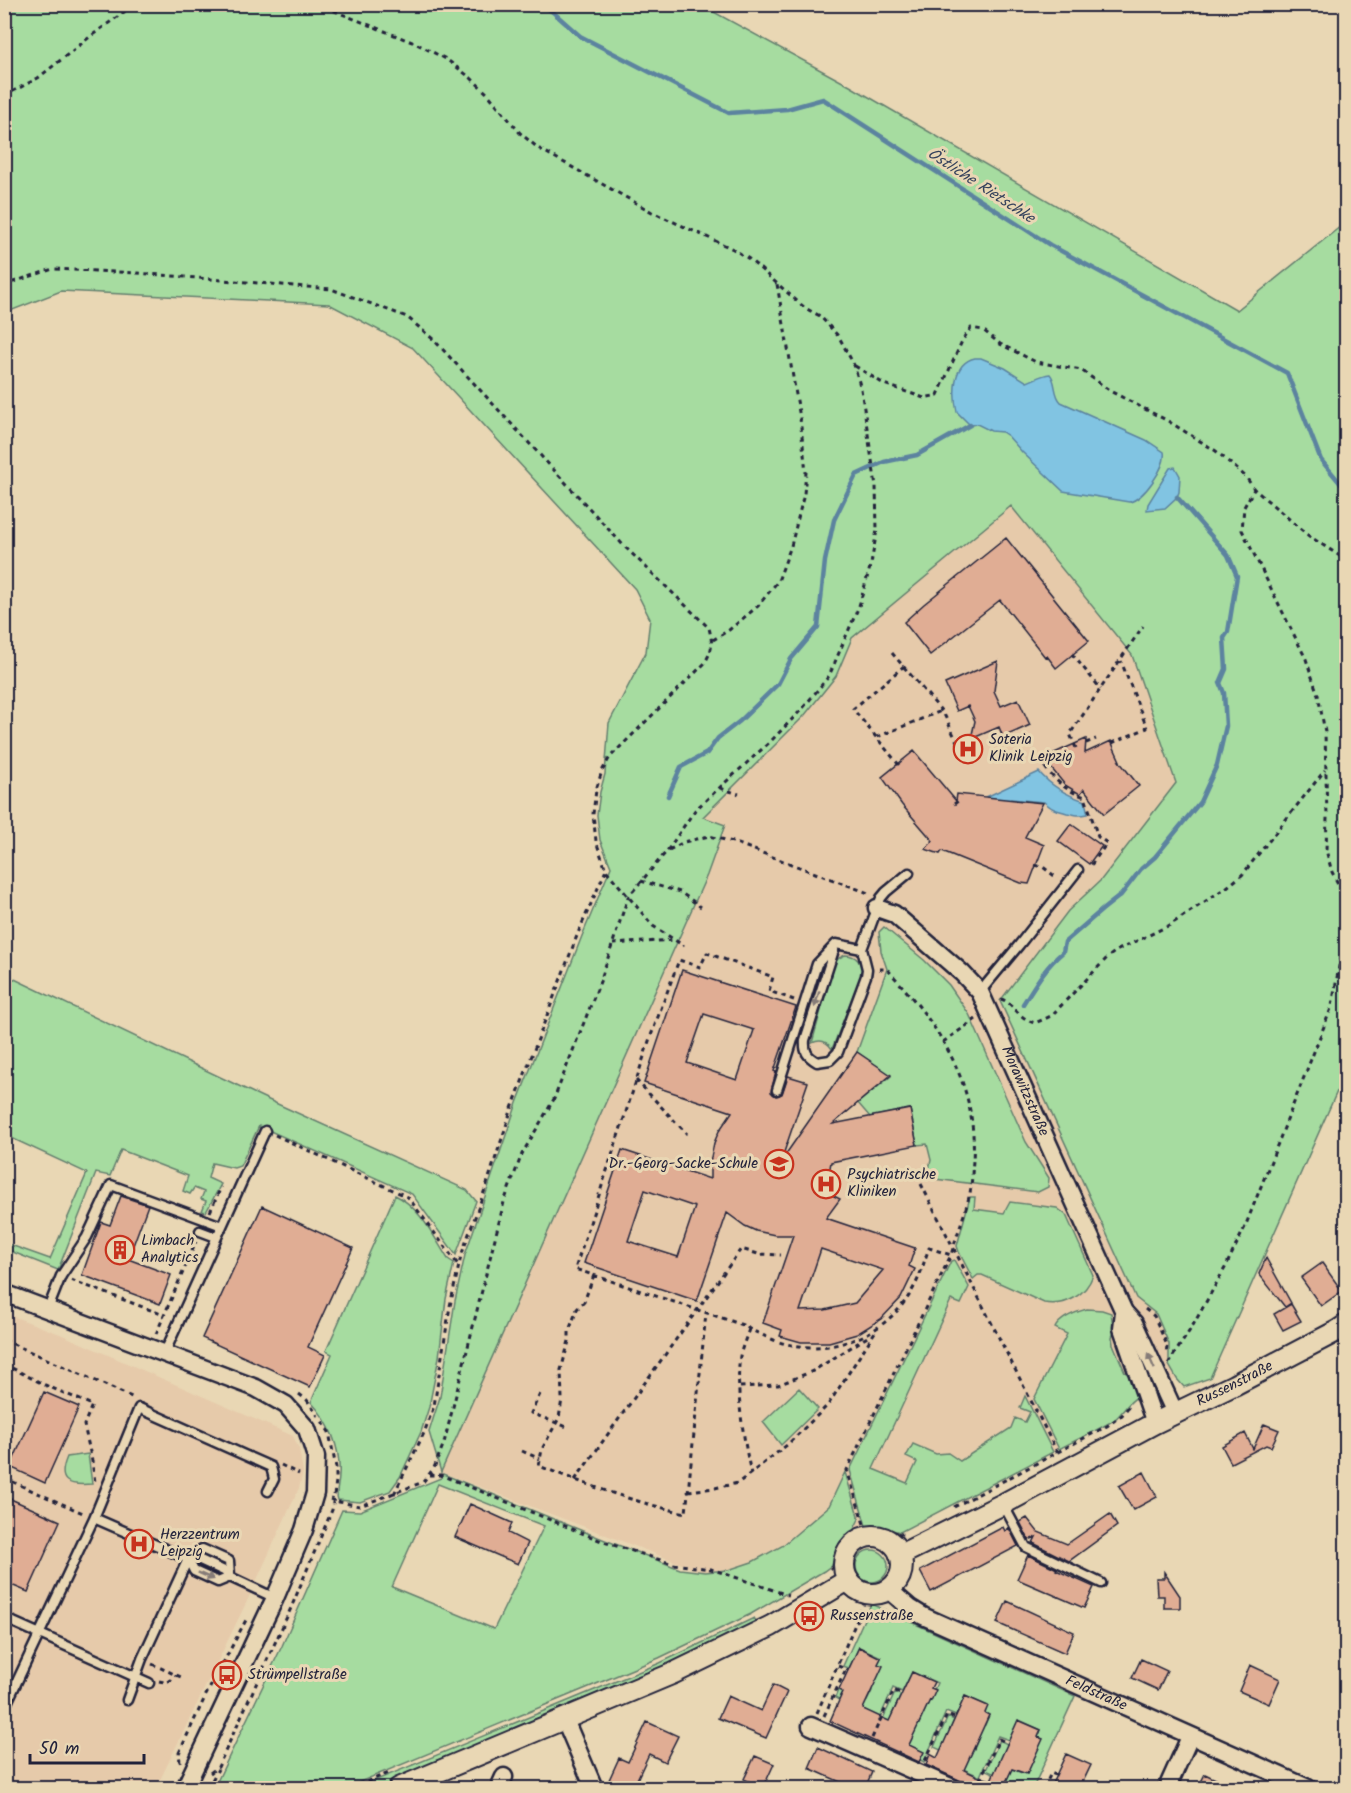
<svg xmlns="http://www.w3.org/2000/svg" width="1351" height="1793" font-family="Kalam,sans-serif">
<rect width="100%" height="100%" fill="#e9d7b4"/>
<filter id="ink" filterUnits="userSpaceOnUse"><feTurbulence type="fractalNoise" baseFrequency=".0167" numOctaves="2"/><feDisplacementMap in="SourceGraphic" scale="12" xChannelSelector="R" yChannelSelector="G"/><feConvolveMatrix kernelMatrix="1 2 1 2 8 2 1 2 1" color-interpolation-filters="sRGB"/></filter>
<g filter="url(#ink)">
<path fill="#e6caaa" d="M1011 506 1132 655 1176 783 1101 880 1068 911 1000 1001 1136 1298 1156 1313 1169 1344V1365L1177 1379 1137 1397 1128 1403 1120 1414 1106 1424 900 1532 874 1526H866L853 1531 845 1536 839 1544 832 1565 768 1599 674 1561 441 1472 707 875 725 825 702 817 804 716 836 676 852 638Z
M4 1313 60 1334 293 1436 299 1449 303 1472 299 1488 248 1599 156 1788H5Z"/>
<path fill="#a6dca0" stroke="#647f6e" stroke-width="1.5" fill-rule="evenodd" d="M4 5H701L850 86 1237 310 1346 222V1071L1210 1378 1184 1387 1177 1379 1169 1365V1344L1156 1314 1136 1298 1000 1001 1068 911 1101 880 1176 783 1132 655 1011 506 852 638 836 676 804 716 703 817 725 825 707 875 441 1472 429 1432 440 1397 455 1301 465 1255 517 1103 582 936 611 867 600 840 597 815 600 792 605 774 609 723 646 652 650 619 635 589 413 348 329 304 61 291 5 313Z
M884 927 924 960 949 985 969 1014 1026 1142 1049 1178 1048 1187 1038 1192 927 1178 931 1160 927 1144 917 1145 910 1109 870 1117 858 1103 891 1076 857 1052 887 969 881 951 879 932Z
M845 955C856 955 862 962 862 973L832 1049C827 1041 820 1039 812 1043L834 963 839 958Z
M4 974 262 1097 467 1190 476 1201 456 1255 412 1194 259 1126 240 1166 234 1168 212 1163 208 1178 221 1184 206 1212 202 1211 206 1201 201 1199 204 1192 194 1188 190 1194 183 1191 188 1176 121 1150 110 1176 96 1173 58 1270 5 1249V1243L50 1259 87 1173 5 1135Z
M395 1195C419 1206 434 1237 448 1259L454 1263 446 1299 439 1357 429 1407 421 1432 400 1477 390 1491 360 1502 338 1500C335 1492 339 1485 339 1476 341 1449 330 1422 311 1402L332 1354 326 1351Z
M970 1197H975L974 1209 1004 1213 1010 1202 1057 1208 1066 1215 1093 1275C1086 1295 1066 1307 1044 1303L982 1275H978L973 1279 959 1252 957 1246Z
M954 1260 969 1287 961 1304 951 1300 873 1469 907 1483 917 1462 906 1457 913 1444 936 1454 948 1453 960 1461 1011 1428 1015 1418 1025 1422 1030 1412 1020 1408 1025 1396 1053 1452 900 1532 880 1527 866 1526 850 1470 951 1261Z
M1087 1309 1102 1310 1111 1313 1114 1331 1112 1337 1113 1344 1125 1372 1132 1378 1137 1397C1127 1403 1123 1413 1114 1420 1097 1431 1077 1439 1059 1449L1034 1399 1067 1334 1055 1328C1060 1318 1076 1312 1087 1309Z
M799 1388 818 1409 781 1445 763 1422Z
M88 1454 92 1484C69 1486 56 1483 67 1457Z
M845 1472 859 1519 853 1531 845 1536 839 1544 832 1565 824 1571 751 1614 659 1658 345 1788H214L282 1646 342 1510 360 1511 441 1478 443 1474 605 1540 680 1569 705 1572 728 1570 752 1562 782 1546 829 1506ZM438 1484 544 1526 494 1629 392 1587Z
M856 1566a16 16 0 1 1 32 0a16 16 0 1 1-32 0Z
M871 1604 1075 1696 1033 1788H1003L1006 1779 986 1770 1000 1740 1007 1744 1009 1768 1022 1773 1042 1739 1038 1737 1041 1730 1019 1720 1009 1740 998 1736 976 1785 977 1775 956 1766 954 1756 934 1747 948 1717 954 1720 946 1739 974 1749 978 1739 974 1737 980 1723 985 1725 989 1715 985 1713 987 1706 965 1696 956 1716 946 1712 924 1762 920 1760 923 1752 902 1742 881 1723 895 1693 901 1695 892 1714 919 1724 937 1683 912 1672 902 1692 893 1688 871 1738 839 1700 835 1698 838 1690 842 1692 840 1696C849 1700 858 1697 867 1701L872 1691 867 1689 881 1657 859 1647 849 1668 843 1666Z
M754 1618 758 1624C635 1685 508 1735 381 1787L357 1788 660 1663Z"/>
<path fill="#81c4e2" stroke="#5b839f" stroke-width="1.5" d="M975 358H981L1005 368 1027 382C1035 379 1041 375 1050 374 1057 382 1053 394 1061 402L1146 440 1164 452C1167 466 1143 500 1129 502L1063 491 1022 452 1008 436 1002 432 991 431 977 424 970 425 957 412C953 394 952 363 975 358Z
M1175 467 1180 476 1179 492 1177 497 1165 508 1147 510 1148 504 1170 468Z
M1039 772C1052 787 1066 795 1085 801L1088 814C1079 816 1077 815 1067 813 1054 809 1055 811 1044 802L1011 799 1010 803 984 798Z"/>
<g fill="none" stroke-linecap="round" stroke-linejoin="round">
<path stroke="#5b839f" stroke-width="4.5" d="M542 4 554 13 580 36 729 113 787 109 823 99 1050 245 1287 373 1321 460 1346 490
M668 796 681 767 707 753 718 738 740 721 778 684 791 659 818 627 825 561 834 520 856 475 884 462 917 455 970 425
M1023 1004C1035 985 1045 967 1063 952L1065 942 1102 910 1121 895 1141 869 1155 857 1200 802 1217 765 1226 726 1224 693 1220 683 1226 669 1224 638 1228 632 1237 576 1228 555 1177 497"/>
</g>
<path fill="#e0ad94" stroke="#22223b" stroke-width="1.5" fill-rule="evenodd" d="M1006 538 1089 641 1056 668 1047 656 1045 657 1000 600 930 655 904 622 924 604Z
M998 661 994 691 1001 706 1018 699 1030 725 1003 737 999 727 971 739 975 721 968 706 957 711 945 684Z
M1086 739 1085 753 1111 741 1120 761H1119L1139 786 1104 814 1084 789 1080 794 1065 785 1043 758Z
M914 751 956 801 957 794 1043 803 1025 837 1044 845 1029 884 1021 883 942 851 940 854 925 849 933 841 902 805 882 777Z
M1071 824 1102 846 1089 864 1058 841Z
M682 970 796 1007 774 1071 776 1072 771 1092 776 1096 782 1094 788 1076 808 1082 781 1161 857 1052 891 1075 833 1124 910 1109 917 1145 831 1162 826 1192 840 1199 826 1218 915 1248 909 1266 915 1269 901 1298 881 1319 857 1334 829 1342H801L780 1336 782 1330 763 1323 793 1235H775L756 1231 745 1226 727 1213 697 1301 584 1263 622 1150 710 1179V1162L714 1143 719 1131 732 1112 644 1083ZM704 1014 754 1030 737 1080 687 1063ZM645 1190 695 1207 678 1257 628 1241ZM821 1249 883 1270 855 1303 825 1310 800 1311Z
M121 1196 148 1205 128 1259 171 1275 160 1304 82 1275 101 1222 110 1225Z
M262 1206 353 1248 308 1347 325 1355 310 1387 202 1338Z
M1266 1258 1291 1303 1285 1307 1259 1274Z
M1322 1263 1342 1291 1321 1306 1301 1278Z
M1291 1304 1301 1321 1283 1330 1274 1314Z
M44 1392 79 1407 45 1483 10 1467Z
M1264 1424 1279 1430 1271 1447 1266 1445 1231 1463 1222 1446 1245 1433 1253 1449Z
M1144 1472 1157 1497 1133 1510 1119 1486Z
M4 1496 60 1521 28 1592 4 1582Z
M470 1504 512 1523 508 1533 528 1543 518 1564 455 1537Z
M1110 1514 1117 1526 1069 1561 1033 1543 1036 1537 1029 1540 1020 1522 1027 1518 1038 1532 1067 1544Z
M1003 1527 1005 1531 1009 1528 1018 1546 931 1592 920 1571Z
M1028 1555 1057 1569 1056 1570 1094 1587 1084 1608 1017 1579Z
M1164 1572 1180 1596V1608H1164V1596H1157L1156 1578H1164Z
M1007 1601 1074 1632 1065 1653 997 1623Z
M859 1647 881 1658 878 1664 883 1666 863 1709 889 1721 912 1672 934 1682 931 1688 936 1690 931 1701 930 1700 909 1745 924 1752 919 1762 830 1721 841 1696H840L842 1692 839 1690Z
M1141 1659 1167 1671 1158 1690 1132 1678Z
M1250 1665 1280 1679 1269 1704 1239 1691Z
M773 1685 787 1692 766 1738 718 1718 728 1696 761 1711Z
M965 1696 988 1706 985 1713 989 1715 964 1770 977 1776 991 1780 1018 1720 1041 1730 1038 1737 1043 1739 1027 1774 1012 1769 1005 1784 1010 1785 1009 1788H977L926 1765 930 1754 937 1758Z
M647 1722 678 1736 665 1762 649 1754 633 1788H622L608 1782 619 1758 628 1762Z
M818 1747 872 1772 865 1788H842L845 1784 809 1768Z
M1066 1754 1091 1765 1080 1788H1050Z
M755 1756 774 1764 763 1788 744 1779Z
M1205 1774 1234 1788H1198Z"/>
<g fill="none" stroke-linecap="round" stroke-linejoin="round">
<g stroke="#22223b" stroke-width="13">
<path id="service" d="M834 950 805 1040C804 1052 807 1056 817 1062L830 1060 838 1052 866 976 867 969 862 949
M980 992 1019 945 1078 870
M777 1090 817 964 836 944 862 949 881 898 886 892 909 873
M200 1231 216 1237
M48 1309 61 1276 87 1237 111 1185 222 1226
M165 1352 265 1131
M1003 1504 1026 1547 1101 1583
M94 1518 139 1408 271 1467 274 1479 268 1491
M188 1559 194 1571 218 1582 230 1577
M4 1618 149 1683
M127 1700 142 1659 188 1559 202 1549 229 1561 230 1576
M4 1709 94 1518 188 1559H198L224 1571 230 1577 275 1598"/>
</g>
<g stroke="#22223b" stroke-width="21">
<g id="minor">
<path id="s1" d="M877 908 894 914 962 973 980 992 1124 1312 1134 1323 1175 1413"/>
<path d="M4 1293 256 1388 286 1405 307 1429 316 1457 315 1493 304 1530 275 1598 185 1788"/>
<path d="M1124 1312 1122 1328 1155 1423"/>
<path id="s2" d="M888 1589 910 1608 923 1616 1308 1788"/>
<path d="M565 1720 594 1788"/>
<path d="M811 1726 953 1788"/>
<path d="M499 1788 504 1777"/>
<path d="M1167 1788 1190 1737"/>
</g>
</g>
<g stroke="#22223b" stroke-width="24">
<g id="tertiary">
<circle cx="873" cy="1565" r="29"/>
<path id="s3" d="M900 1555 1003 1504 1155 1423 1234 1385 1337 1331 1346 1325"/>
<path d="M399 1788 674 1673 771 1626 848 1580"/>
</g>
</g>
<path stroke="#22223b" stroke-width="3" stroke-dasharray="4.5 4.5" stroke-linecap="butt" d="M317 4 417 44 446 59 471 78 488 94 520 133 538 148 652 212 733 249 749 259 805 308 820 316 839 337 854 365 861 389 876 486 877 530 871 564 859 606 829 676 803 708 771 741 695 810 667 851 628 897 601 979 554 1099 522 1154 504 1202 444 1443 434 1468 423 1482 360 1506 339 1502 330 1499
M4 96 38 78 91 36 135 4
M4 285 53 269 137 273 331 289 407 317 434 340 624 546 709 628C713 645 713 649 704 664L610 757 602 771 596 790 593 814 596 841 606 870 653 926 684 946
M855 366 884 384 924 398 938 395 962 341 971 328 983 330 1000 344 1036 362 1081 370 1112 392 1168 421 1216 451 1246 477 1254 489
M713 640 729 630 758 606 778 581 791 546 804 494 806 472 800 418 777 284
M892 653 944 714 966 761
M1072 654 1101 689
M877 737 941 711
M1086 743 1096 739
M1112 743 1147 728 1121 661
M1076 748 1070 734 1143 626
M899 765 853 709 904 666
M1045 767C1056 782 1067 791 1085 797L1098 837 1107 843 1089 868
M720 788 739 794
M954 804 961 799
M669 850 684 842 709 836 733 842 871 894
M1035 865 1043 867 1057 878
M641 881 680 892 701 907
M1346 899 1332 872 1326 850 1327 818 1325 732 1318 695 1306 659 1242 530 1244 507 1254 489 1309 536 1346 560
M613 944 674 940
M879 969H887C938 1025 978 1081 973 1161 972 1171 972 1183 970 1193 965 1214 957 1234 951 1255
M1001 999C1014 1003 1017 1018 1035 1023L1051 1016 1108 957 1116 951 1170 925 1227 887 1242 875 1325 770
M794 1000 769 991 773 977 707 953 700 967 679 960 649 1041 575 1269 746 1326 749 1329C763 1335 777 1343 792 1345 841 1354 891 1331 914 1287 921 1275 924 1261 929 1248L951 1255 847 1470 868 1537
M943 1042 976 1019
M636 1080 687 1134
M275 1135 408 1197 459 1266
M921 1184 1057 1452
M210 1212 221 1187
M594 1275 584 1302 577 1309 569 1331V1341L561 1370 562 1399 559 1418 542 1449 539 1466C588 1485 635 1503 686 1513L706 1313
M71 1280 164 1315
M1145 1309 1154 1316 1167 1345 1166 1355
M749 1329C746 1338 742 1347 740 1356 735 1391 744 1440 751 1474
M156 1334 196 1242
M4 1340 134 1398
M4 1364 45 1385 92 1405 84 1425 92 1461 95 1482
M1168 1364 1192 1327 1225 1268 1245 1227 1332 1006 1346 927V898
M740 1387 778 1385 813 1371 869 1336
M299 1394 307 1400 318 1416
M540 1394 531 1413 567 1427
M522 1451 540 1459
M281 1465 299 1474
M429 1475H441L604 1542 673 1564 711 1569 788 1595
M4 1478 85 1514
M575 1480 741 1249 758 1254 781 1255
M688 1491 715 1488 738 1483 787 1445 828 1405 875 1332
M394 1494 424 1433 434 1406 450 1306 461 1256 488 1181 511 1111 578 933 606 870
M954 1507 1107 1426 1122 1415 1130 1405
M830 1570 832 1568C838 1549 850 1527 874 1528 884 1528 893 1534 903 1534
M152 1664 183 1678
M838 1666 848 1670
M159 1681C167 1683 172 1681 176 1675
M817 1713 868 1594
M824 1716 846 1669
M872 1738 894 1690 902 1694
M925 1761 947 1715 955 1718
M180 1762 179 1753 206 1695 246 1620
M210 1773 218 1767 291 1608 332 1510 336 1481V1468L329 1432 322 1421
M208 1788 218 1769
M350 1788 389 1773
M976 1788 999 1739 1008 1743
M1044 1788 1051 1773 1056 1775"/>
<use href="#service" stroke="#e9d7b4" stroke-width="8"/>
<use href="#minor" stroke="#e9d7b4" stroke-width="16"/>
<use href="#tertiary" stroke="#e9d7b4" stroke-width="20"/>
</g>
<defs><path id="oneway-solid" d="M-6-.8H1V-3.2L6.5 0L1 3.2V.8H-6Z" transform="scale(1.5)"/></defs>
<g fill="#867c78">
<use href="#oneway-solid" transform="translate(817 999) rotate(107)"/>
<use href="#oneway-solid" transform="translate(1151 1361) rotate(-114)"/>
<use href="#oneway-solid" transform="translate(206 1576) rotate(24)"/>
</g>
</g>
<defs>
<g id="hospital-ring" transform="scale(1.5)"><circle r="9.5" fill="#e9d7b4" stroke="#c8321e" stroke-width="1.5"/><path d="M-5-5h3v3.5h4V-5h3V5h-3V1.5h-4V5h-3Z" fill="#c8321e"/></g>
<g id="school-ring" transform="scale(1.5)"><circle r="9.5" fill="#e9d7b4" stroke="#c8321e" stroke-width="1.5"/><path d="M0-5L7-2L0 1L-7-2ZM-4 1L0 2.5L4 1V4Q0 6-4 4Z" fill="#c8321e"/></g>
<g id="building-ring" transform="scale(1.5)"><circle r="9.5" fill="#e9d7b4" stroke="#c8321e" stroke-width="1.5"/><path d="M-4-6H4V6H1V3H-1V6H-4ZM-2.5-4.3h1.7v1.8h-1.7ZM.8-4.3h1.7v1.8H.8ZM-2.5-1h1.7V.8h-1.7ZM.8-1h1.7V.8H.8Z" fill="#c8321e"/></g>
<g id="bus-ring" transform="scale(1.5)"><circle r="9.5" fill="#e9d7b4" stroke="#c8321e" stroke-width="1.5"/><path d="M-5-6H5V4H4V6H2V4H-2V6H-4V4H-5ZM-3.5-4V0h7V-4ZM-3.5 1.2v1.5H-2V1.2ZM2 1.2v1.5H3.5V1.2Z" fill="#c8321e"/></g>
</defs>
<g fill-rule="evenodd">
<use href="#hospital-ring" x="968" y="749"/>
<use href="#school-ring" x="779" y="1164"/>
<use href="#hospital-ring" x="826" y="1184"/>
<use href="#building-ring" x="120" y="1250"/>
<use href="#hospital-ring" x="139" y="1544"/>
<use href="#bus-ring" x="809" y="1616"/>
<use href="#bus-ring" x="227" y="1675"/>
</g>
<g text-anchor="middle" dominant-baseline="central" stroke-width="6" stroke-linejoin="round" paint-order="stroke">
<g font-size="15" fill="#22223b" stroke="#e9d7b4" text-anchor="start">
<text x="989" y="740">Soteria<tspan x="989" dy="17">Klinik Leipzig</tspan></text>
<text x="758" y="1164" text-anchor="end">Dr.-Georg-Sacke-Schule</text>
<text x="847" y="1175">Psychiatrische<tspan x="847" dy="17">Kliniken</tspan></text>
<text x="141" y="1241">Limbach<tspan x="141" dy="17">Analytics</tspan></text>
<text x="160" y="1535">Herzzentrum<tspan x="160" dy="17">Leipzig</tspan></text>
<text x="830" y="1616">Russenstraße</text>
<text x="248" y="1675">Strümpellstraße</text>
</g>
<g font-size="15" fill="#22223b" stroke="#e9d7b4">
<text stroke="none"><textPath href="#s1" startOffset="243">Morawitzstraße</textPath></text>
<text stroke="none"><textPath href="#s3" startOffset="376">Russenstraße</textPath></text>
<text stroke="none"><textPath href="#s2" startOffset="234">Feldstraße</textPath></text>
</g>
<g font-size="16" font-style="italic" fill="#35425c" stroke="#e9d7b4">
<text transform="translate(981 186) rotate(33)">Östliche Rietschke</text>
</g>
</g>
<rect width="1351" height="1793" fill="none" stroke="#e9d7b4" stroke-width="24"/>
<rect x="12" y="12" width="1327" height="1769" fill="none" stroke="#22223b" stroke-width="2" filter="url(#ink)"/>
<path d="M30 1754v9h114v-9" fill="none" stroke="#22223b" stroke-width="3"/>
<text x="39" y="1754" font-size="18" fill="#22223b" stroke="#e9d7b4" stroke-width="4.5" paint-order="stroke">50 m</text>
</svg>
